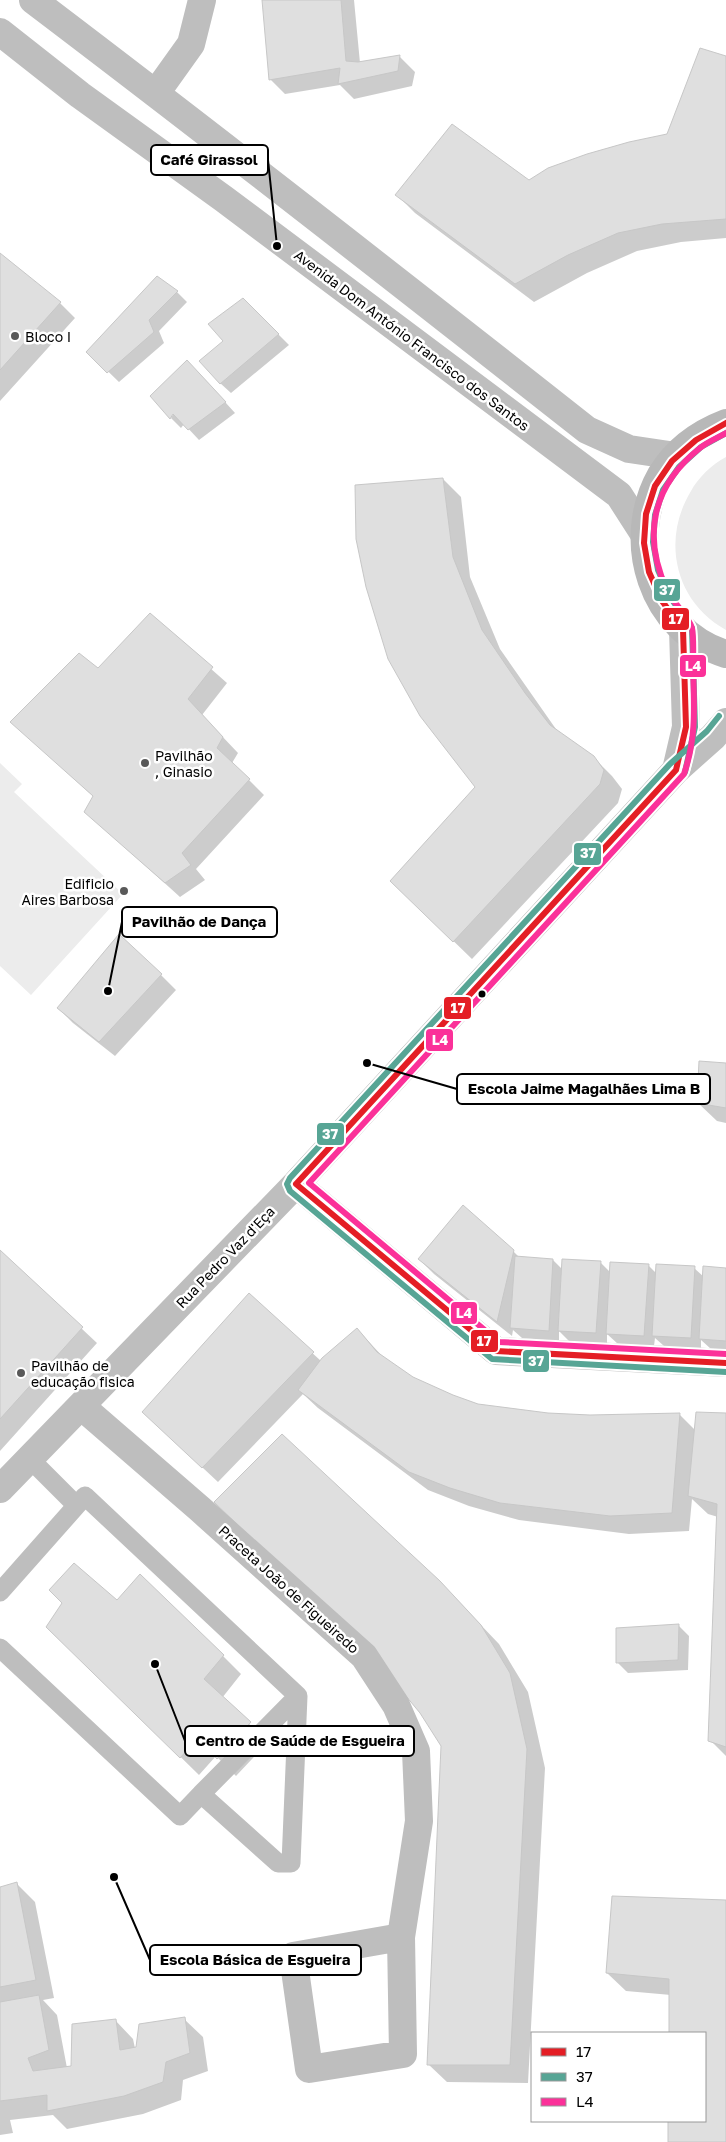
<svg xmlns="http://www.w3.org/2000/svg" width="726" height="2142" font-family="'Golos Text',sans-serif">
<rect width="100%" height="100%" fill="#fff"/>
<path fill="#ececec" d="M726 457V630C675 602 661 540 691 491 698 478 712 464 726 457Z
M0 763 22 784 14 792 123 894 31 995 0 966Z"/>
<path fill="#0003" d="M264 0H354L360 63 400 57 415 72 412 86 354 99 340 85 285 94 270 79Z
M726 57V238L681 242 637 251 587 273 534 302 415 213 397 195 529 182 668 135Z
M0 254 60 303 75 318 0 401Z
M177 292 187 302 159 331 164 343 119 382 88 352Z
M243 299 289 345 231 393 220 383 225 341Z
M198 372 235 413 199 440 184 424 181 428 171 418Z
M443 479 461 497 470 577 500 649 558 732 593 757 612 776 622 789 618 803 472 959 410 899 476 787Z
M150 615 227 683 202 715 238 753 232 763 264 795 196 869 205 880 180 897 86 812 94 797 12 722 98 670Z
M161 975 176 990 115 1056 73 1023 58 1008Z
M726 1065V1123L717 1121 698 1103Z
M513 1251 520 1258 553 1260 563 1270 601 1263 611 1273 648 1265 657 1274 694 1268 704 1277 726 1269V1350L711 1349 701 1340V1348L664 1346 655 1338 654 1346 618 1344 607 1334V1343L569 1341 559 1331V1341L522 1338 513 1330 512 1336 434 1274 419 1259Z
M0 1252 97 1343 0 1451Z
M249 1295 321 1361 357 1329 384 1358 412 1378 452 1396 478 1405 548 1414 590 1416 680 1415 696 1431 726 1414V1756L710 1740 718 1517 708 1514 692 1499 689 1531 629 1534 519 1520 469 1506 428 1490 318 1408 303 1394 218 1482 159 1427Z
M458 1601 499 1644 528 1692 545 1768 528 2083 447 2082 428 2064Z
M117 1602 223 1656 241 1674 222 1698 268 1742 236 1776 216 1756 199 1775 48 1627Z
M678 1625 689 1636 688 1670 628 1673 618 1663Z
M17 1884 35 1902 54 1998 43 2000 57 2015 67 2068 72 2067 115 2020 133 2039 136 2053 184 2019 203 2037 208 2071 183 2080 181 2100 143 2114 67 2129 53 2115 10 2120 13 2133 0 2135V1889Z
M726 1901V2142H669V2121H705V2033H670L671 1995 626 1991 607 1973Z"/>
<path fill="#dfdfdf" stroke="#c7c7c7" d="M262 0H341L346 61 358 62 400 55 398 71 338 84 340 68 269 80Z
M700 48 726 56V219L662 224 618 233 568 255 515 284 395 195 452 124 529 180 548 168 587 154 629 142 667 134Z
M0 253 61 302 0 370Z
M157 276 178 291 149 320 154 332 107 373 86 352Z
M243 298 279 334 220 384 199 361 223 341 208 324Z
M187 360 226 402 188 430 173 414 170 419 150 396Z
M443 478 453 557 482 630 525 693 550 725 594 756 604 770 600 784 453 942 390 881 475 787 420 716 388 659 366 587 356 539 355 485Z
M150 613 213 667 188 699 223 737 217 748 250 779 182 853 191 865 165 883 84 812 93 796 10 722 79 653 98 668Z
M119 934 162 974 99 1042 57 1008Z
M699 1061 726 1063V1108L697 1103Z
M463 1205 514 1250 497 1322 418 1259Z
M0 1250 83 1327 0 1419Z
M515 1256 553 1259 549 1331 510 1328Z
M562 1259 601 1261 596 1333 558 1331Z
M610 1262 649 1264 644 1336 606 1334Z
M656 1264 695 1266 691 1338 652 1336Z
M703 1266 726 1268V1341L699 1339Z
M249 1293 314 1352 202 1468 142 1412Z
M357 1328 377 1352 413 1377 453 1395 478 1404 548 1413 590 1415 680 1413 672 1513 610 1516 500 1503 450 1488 409 1472 298 1390 322 1358Z
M696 1412 726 1413V1747L708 1741 717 1504 688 1496Z
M282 1434 440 1581 481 1625 510 1673 527 1749 510 2065H427L441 1746 420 1713 372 1655 214 1502Z
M74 1563 117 1600 140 1574 224 1655 204 1679 251 1722 217 1759 198 1738 180 1758 46 1627 62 1603 49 1590Z
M679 1624 678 1660 616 1663V1628Z
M17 1882 36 1980 0 1987V1887Z
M612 1896 726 1900V2142H668V2121H705V2033H669V1979L606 1973Z
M39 1995 49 2050 28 2058 33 2071 71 2066 72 2024 116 2019 120 2050 136 2047 139 2024 185 2017 190 2053 166 2062 163 2082 124 2096 47 2111V2095L0 2101V2002Z"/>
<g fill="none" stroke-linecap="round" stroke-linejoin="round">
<path stroke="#bebebe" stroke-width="19" d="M30 1459 76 1505
M0 1592 85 1496 298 1696 291 1863H278L201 1794 180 1816 0 1648
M201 1794 298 1696"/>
<path stroke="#bebebe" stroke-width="28" d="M33 0C219 141 403 285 587 430L629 449 676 456
M0 32 80 95 224 199 619 495 644 534
M156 93 191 44 202 0
M676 770 686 727 683 629
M296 1184 496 1351 726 1363
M81 1406 200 1509 364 1656 396 1705 416 1751 419 1821 401 1937 293 1956 309 2069 403 2054 401 1937
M0 1489 296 1184 676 770 713 737 726 722"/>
<path stroke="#b8b8b8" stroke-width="28" d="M726 423C700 433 676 450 661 475 624 540 651 631 726 654"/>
<g stroke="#fff" stroke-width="10">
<path id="bus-1" d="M296 1184 676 770 686 727 683 629 662 601 649 572 644 543 646 514 655 486 672 461 696 440 726 423
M296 1184 496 1351 726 1363"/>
</g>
<g stroke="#fff" stroke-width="10">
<path id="bus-2" d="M719 716 707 731 670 764 290 1178 287 1184 290 1191 492 1359 726 1372
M685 772 695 727 692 628 670 597 658 570 653 542 655 515 663 490 679 467 701 447 726 433"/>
</g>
<g stroke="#fff" stroke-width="10">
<path id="bus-3" d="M726 433C717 438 707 442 700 448 652 486 642 536 667 590 672 602 689 616 692 628 694 639 693 654 693 666 694 705 697 736 684 774L309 1183 499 1342 726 1354"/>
</g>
<use href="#bus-1" stroke="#e41e25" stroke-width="6"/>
<use href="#bus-2" stroke="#57a595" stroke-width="6"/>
<use href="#bus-3" stroke="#fb3199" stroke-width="6"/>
</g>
<g fill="#595959" stroke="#fff" stroke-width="2">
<circle cx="15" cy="336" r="5"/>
<circle cx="145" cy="763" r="5"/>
<circle cx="124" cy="891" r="5"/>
<circle cx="21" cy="1373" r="5"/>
</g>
<circle fill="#000" stroke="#fff" stroke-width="2" cx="482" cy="994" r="4.5"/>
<g text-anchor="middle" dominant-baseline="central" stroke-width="5" stroke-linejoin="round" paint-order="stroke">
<g font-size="14" fill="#000" stroke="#fff" text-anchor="start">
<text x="25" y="336">Bloco I</text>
<text x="155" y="755">Pavilhão<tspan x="155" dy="16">, Ginasio</tspan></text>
<text x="114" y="883" text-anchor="end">Edificio<tspan x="114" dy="16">Aires Barbosa</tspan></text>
<text x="31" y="1365">Pavilhão de<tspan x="31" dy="16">educação fisica</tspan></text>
</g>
<g font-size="14" fill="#000" stroke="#fff">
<text transform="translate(412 340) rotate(37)">Avenida Dom António Francisco dos Santos</text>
<text transform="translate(225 1257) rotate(-46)">Rua Pedro Vaz d'Eça</text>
<text transform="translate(289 1589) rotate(42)">Praceta João de Figueiredo</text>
</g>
</g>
<path fill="none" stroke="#000" stroke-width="2" d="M277 246L268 160M108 991L122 922M367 1063L457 1089M155 1664L185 1741M114 1877L150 1960"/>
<g fill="#000" stroke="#fff" stroke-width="2">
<circle cx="277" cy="246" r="5"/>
<circle cx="108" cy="991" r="5"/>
<circle cx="367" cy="1063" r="5"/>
<circle cx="155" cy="1664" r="5"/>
<circle cx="114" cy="1877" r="5"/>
</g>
<g fill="#fff" stroke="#000" stroke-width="2">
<rect x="151" y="145" width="117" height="30" rx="5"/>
<rect x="122" y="907" width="155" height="30" rx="5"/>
<rect x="457" y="1074" width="253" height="30" rx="5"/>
<rect x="185" y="1726" width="229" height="30" rx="5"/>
<rect x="150" y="1945" width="211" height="30" rx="5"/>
</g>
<g font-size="15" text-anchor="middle" font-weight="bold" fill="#000">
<text x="209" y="165">Café Girassol</text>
<text x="199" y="927">Pavilhão de Dança</text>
<text x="584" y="1094">Escola Jaime Magalhães Lima B</text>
<text x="300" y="1746">Centro de Saúde de Esgueira</text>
<text x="255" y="1965">Escola Básica de Esgueira</text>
</g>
<g stroke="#fff" stroke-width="2">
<rect x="653" y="578" width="28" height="24" rx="5" fill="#57a595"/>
<rect x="661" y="607" width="29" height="24" rx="5" fill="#e41e25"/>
<rect x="679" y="654" width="28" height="24" rx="5" fill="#fb3199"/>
<rect x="573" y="842" width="29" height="24" rx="5" fill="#57a595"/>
<rect x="443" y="996" width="29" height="24" rx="5" fill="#e41e25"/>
<rect x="425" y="1028" width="29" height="24" rx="5" fill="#fb3199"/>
<rect x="316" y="1122" width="29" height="24" rx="5" fill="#57a595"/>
<rect x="450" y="1301" width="28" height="24" rx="5" fill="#fb3199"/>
<rect x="470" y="1329" width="29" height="24" rx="5" fill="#e41e25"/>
<rect x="522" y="1349" width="28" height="24" rx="5" fill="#57a595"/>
</g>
<g font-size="14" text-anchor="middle" font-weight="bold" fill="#fff">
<text x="667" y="595">37</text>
<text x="676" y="624">17</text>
<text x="693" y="671">L4</text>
<text x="588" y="858">37</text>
<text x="458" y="1013">17</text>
<text x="440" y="1045">L4</text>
<text x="330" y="1139">37</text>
<text x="464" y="1318">L4</text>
<text x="484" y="1346">17</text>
<text x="536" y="1366">37</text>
</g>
<rect x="531" y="2032" width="175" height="90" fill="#ffffff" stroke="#999999"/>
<rect x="541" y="2048" width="25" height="8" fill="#e41e25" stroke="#999999"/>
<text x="576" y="2057" font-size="15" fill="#000000">17</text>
<rect x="541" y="2073" width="25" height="8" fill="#57a595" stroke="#999999"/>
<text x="576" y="2082" font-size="15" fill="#000000">37</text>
<rect x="541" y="2098" width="25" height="8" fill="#fb3199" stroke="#999999"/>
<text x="576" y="2107" font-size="15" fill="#000000">L4</text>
</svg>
